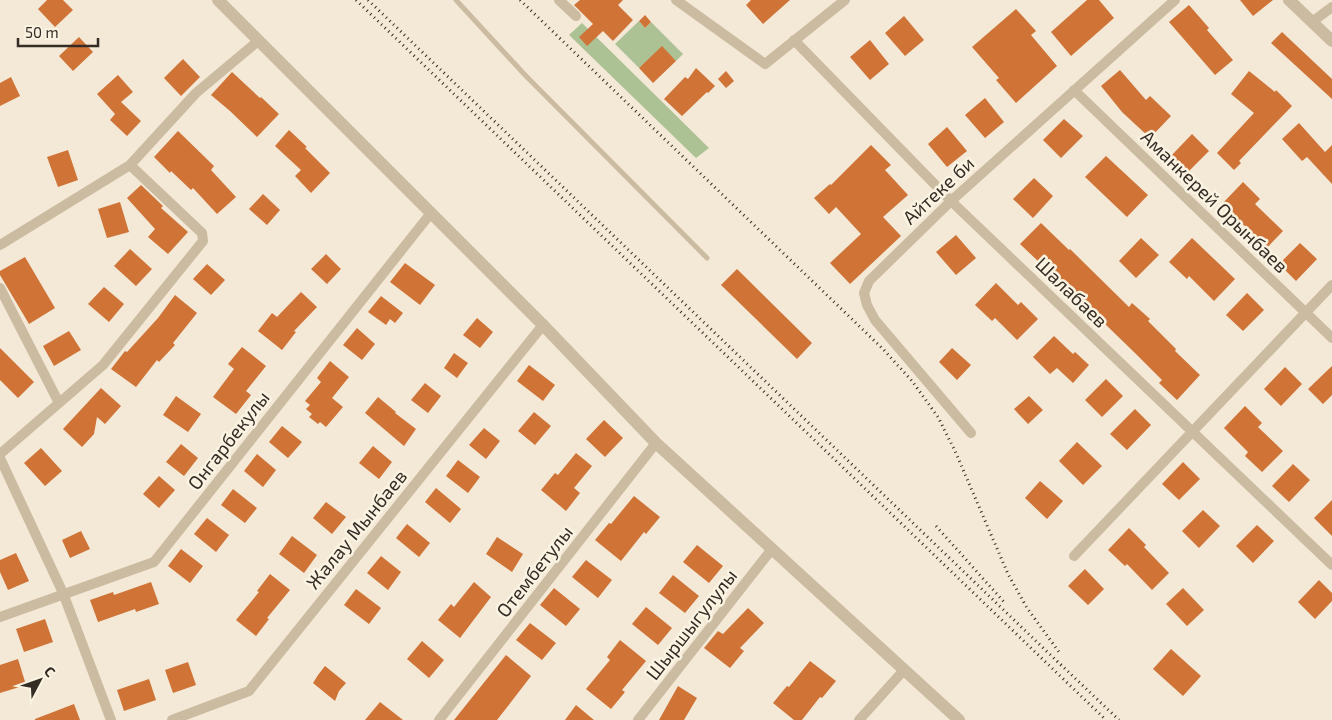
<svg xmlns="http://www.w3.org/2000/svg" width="1332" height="720" font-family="'Exo 2',sans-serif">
<rect width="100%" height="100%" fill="#f3e9d6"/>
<path fill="#acc295" d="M639 21 645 28 651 22 683 54 676 61 662 47 639 68 615 44Z
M582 23 709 148 696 158 569 35Z"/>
<path fill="#cf7337" d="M47 0H63L73 10 55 27 38 9Z
M580 0H623L618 5 633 20 613 41 603 31 587 46 579 37 593 24 574 5Z
M751 0H790L763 24 746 5Z
M1087 0H1099L1114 18 1071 56 1051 32Z
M1240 0H1273L1253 16Z
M1189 5 1209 28 1207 30 1233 60 1215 75 1169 22Z
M1016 9 1036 31 1031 35 1057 66 1016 103 996 80 999 78 972 47Z
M645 15 651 22 645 28 639 21Z
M904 16 924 40 905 56 885 33Z
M1282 32 1332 79V99L1271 43Z
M79 37 93 52 73 71 59 56Z
M870 40 889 64 870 80 850 57Z
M662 46 676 61 653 83 639 68Z
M183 59 200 77 181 96 164 78Z
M696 68 715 86 708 93 707 92 682 116 664 99 685 77 688 79Z
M1120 70 1146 100 1150 96 1171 116 1150 138 1122 112 1101 86Z
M726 71 734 81 726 88 718 79Z
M1249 71 1275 92 1276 90 1292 106 1239 161 1241 163 1234 170 1217 153 1254 113 1231 94Z
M232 72 260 98 261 97 279 114 257 137 230 111 211 95Z
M118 75 133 92 121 102 141 121 127 136 110 120 115 114 97 94Z
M11 77 20 96 0 106V83Z
M985 98 1004 122 985 138 965 115Z
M1064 119 1083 136 1061 158 1043 140Z
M1299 123 1325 152 1332 145V184L1307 157 1302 161 1282 139Z
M947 127 967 151 947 167 928 144Z
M289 130 307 147 305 148 330 173 311 193 295 176 301 170 275 146Z
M178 131 214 166 211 170 236 197 217 214 193 188 191 190 171 171 170 173 154 157Z
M1192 134 1209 151 1188 172 1171 156Z
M871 145 891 165 885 170 908 195 883 217 901 236 850 284 830 263 861 234 836 207 829 214 814 198 830 184 831 185Z
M68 150 78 180 58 187 47 157Z
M1106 156 1148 195 1127 217 1085 177Z
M1034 178 1053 196 1033 218 1013 199Z
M1243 182 1260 199 1255 204 1283 231 1262 253 1245 236 1250 231 1222 204Z
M141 185 163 206 161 208 188 232 168 254 148 237 155 229 127 198Z
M263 194 280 210 267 225 249 209Z
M120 202 129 232 107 238 98 209Z
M1041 223 1069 250 1070 249 1129 307 1132 303 1150 319 1148 321 1176 349 1175 351 1200 375 1177 400 1159 383 1162 380 1135 353 1041 262 1040 263 1020 244Z
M956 235 976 258 956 275 936 252Z
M1141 238 1159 255 1136 278 1119 261Z
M1192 238 1235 279 1214 301 1189 276 1187 279 1169 262Z
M1300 243 1317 259 1296 281 1279 264Z
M130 249 152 269 136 286 114 266Z
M326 254 341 269 327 284 311 269Z
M25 257 55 308 29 324 0 275V271Z
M405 263 435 285 420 305 390 282Z
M207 264 225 280 211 295 193 279Z
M737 269 812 343 797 359 721 285Z
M996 283 1018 305 1021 302 1038 319 1017 340 995 318 992 321 975 305Z
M104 287 124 304 109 322 88 304Z
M301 292 317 307 294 331 296 332 282 350 258 331 272 313 277 317Z
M1247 293 1264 310 1243 331 1226 315Z
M175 295 197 313 173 343 175 345 159 362 157 360 136 387 111 369 125 351 127 352 158 318Z
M381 296 403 313 395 323 390 319 386 325 368 312Z
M477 318 493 332 480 348 463 335Z
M357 328 375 344 362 360 343 345Z
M69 331 81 350 54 366 43 346Z
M1054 336 1073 354 1075 352 1089 365 1073 383 1057 368 1050 374 1033 357Z
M242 347 266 366 246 391 251 395 236 414 213 397 234 369 228 364Z
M0 348 34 382 18 398 0 380Z
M952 348 971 365 957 380 939 362Z
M454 353 468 363 457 378 444 368Z
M330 361 349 377 332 398 343 407 326 427 320 422 318 424 309 417 312 414 306 409 310 405 305 401 321 382 317 378Z
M529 365 555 385 543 401 517 381Z
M1332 366V395L1323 404 1308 389Z
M1285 367 1302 384 1281 406 1264 389Z
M1106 379 1123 396 1102 417 1085 400Z
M425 383 441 396 428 413 411 400Z
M101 388 121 406 105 424 97 417 94 434 82 447 63 429Z
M176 396 201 414 188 432 163 415Z
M1029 396 1043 410 1028 424 1014 409Z
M378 397 396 412 395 413 416 429 404 446 365 413Z
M1245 406 1262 423 1258 427 1283 451 1262 472 1245 456 1248 452 1224 428Z
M1135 409 1151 425 1127 450 1110 434Z
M534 412 551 426 535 445 518 431Z
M604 420 623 438 605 457 586 439Z
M282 426 302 442 288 458 269 442Z
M484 428 500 441 486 459 469 445Z
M1077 442 1102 466 1083 485 1059 461Z
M181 444 198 458 184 476 166 462Z
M373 446 392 462 379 479 359 463Z
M41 448 62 471 45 486 24 463Z
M576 453 592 466 574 488 580 493 566 511 541 490 555 473 558 475Z
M257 454 276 470 263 487 244 471Z
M458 460 480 477 468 493 446 476Z
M1183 462 1200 479 1179 500 1162 484Z
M1293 464 1310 480 1289 502 1272 486Z
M159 476 175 490 159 508 143 494Z
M1040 481 1063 501 1047 519 1025 498Z
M436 488 461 509 450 523 425 502Z
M233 489 257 508 245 523 221 505Z
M634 496 660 517 646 534 644 532 621 561 595 540 609 523 611 524Z
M1332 500V536L1314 518Z
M326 502 346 517 332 534 313 518Z
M1203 510 1220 526 1199 548 1182 531Z
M207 518 229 535 216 552 194 534Z
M407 524 430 543 419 557 396 538Z
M1257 525 1274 541 1253 563 1236 546Z
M1129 528 1146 545 1144 547 1169 573 1152 590 1127 564 1125 566 1108 550Z
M81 531 90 549 70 558 62 540Z
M292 536 317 555 304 573 279 554Z
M497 537 523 554 512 572 486 554Z
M697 545 723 566 709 583 683 562Z
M181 549 203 566 190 583 168 566Z
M16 553 29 581 8 590 0 572V560Z
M381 556 401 572 388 590 367 573Z
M586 560 612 580 598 598 572 577Z
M1085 569 1104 589 1088 605 1068 586Z
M270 574 290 590 267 618 269 619 256 636 236 620 259 592 257 591Z
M673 575 699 596 685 613 659 593Z
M1319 580 1332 593V601L1315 619 1298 602Z
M151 582 159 604 136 612 135 609 98 622 90 600 113 592 114 595Z
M474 582 491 597 460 638 438 620 451 604 454 607Z
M554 588 580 609 566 626 540 605Z
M1183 588 1204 610 1187 626 1166 604Z
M356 589 381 608 369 624 344 605Z
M646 607 672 628 658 645 632 624Z
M748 608 764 623 740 648 744 651 730 668 704 648 718 631 723 634Z
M45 619 53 642 24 652 16 629Z
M530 623 556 643 542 660 516 640Z
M620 640 646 661 622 690 625 692 611 709 586 689 610 660 607 657Z
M422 641 444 660 429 678 407 659Z
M1171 649 1201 676 1183 696 1153 669Z
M506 655 531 676 508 706 497 720H454Z
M18 659 26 685 0 693V665Z
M810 661 836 681 822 698 820 697 802 720H794L773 703 787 686 789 687Z
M188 662 196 685 173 693 165 670Z
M325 666 346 683 339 691 335 701 313 683 318 675Z
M149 679 156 700 124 711 117 690Z
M678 686 697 698 684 720H659Z
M380 702 403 720H365Z
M74 704 80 720H35V719Z
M576 705 594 720H565Z"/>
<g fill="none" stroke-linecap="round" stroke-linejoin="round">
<path stroke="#cbbba1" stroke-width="5" d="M456 0 525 75 707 258"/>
<path stroke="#cbbba1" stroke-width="10" d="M559 0 576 16
M676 0 765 64 845 0
M1312 22 1332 7
M794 40 951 201 1332 565
M1074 90 1332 338
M0 245 130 165 196 93 258 41
M0 288 59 403
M971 433 875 320 867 305 864 293 869 281 951 201 1175 0
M0 454 103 365 203 241 202 233 130 165
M0 458 63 593 111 720
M1074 556 1332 285
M0 617 154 562 431 213
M172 720 249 691 543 325
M439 720 656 443
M638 720 772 549
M859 720 904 670"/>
<path stroke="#cbbba1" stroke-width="12" d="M218 0 543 325 656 443 959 720
M1289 0 1332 41"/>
<path stroke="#352c25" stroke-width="3" stroke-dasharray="1 4" stroke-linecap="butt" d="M356 0 1106 720
M368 0 1062 666
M520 0 883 349 912 381 938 417 955 451 1008 574 1027 608 1059 652
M936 526 1004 602
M1057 661 1119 720"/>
</g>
<g text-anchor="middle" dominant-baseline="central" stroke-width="5" stroke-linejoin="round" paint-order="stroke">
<g font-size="19" fill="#352c25" stroke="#faf3e2">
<text transform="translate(938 190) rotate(-43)">Айтеке би</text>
<text transform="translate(1215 201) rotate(44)">Аманкерей Орынбаев</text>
<text transform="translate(1072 292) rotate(44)">Шалабаев</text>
<text transform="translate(228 440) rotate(-52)">Онгарбекулы</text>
<text transform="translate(356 529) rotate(-51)">Жалау Мынбаев</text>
<text transform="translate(534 571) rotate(-52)">Отембетулы</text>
<text transform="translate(691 624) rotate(-52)">Шыршыгулулы</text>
</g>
</g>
<g transform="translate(40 680) rotate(49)" stroke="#faf3e2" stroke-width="4" paint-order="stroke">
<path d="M0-4L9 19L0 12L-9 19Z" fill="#352c25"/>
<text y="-8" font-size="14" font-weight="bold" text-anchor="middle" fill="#352c25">С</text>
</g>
<path d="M18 38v8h80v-8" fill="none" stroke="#352c25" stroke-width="2.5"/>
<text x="25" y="38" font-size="15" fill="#352c25" stroke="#faf3e2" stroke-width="4" paint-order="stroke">50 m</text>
</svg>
